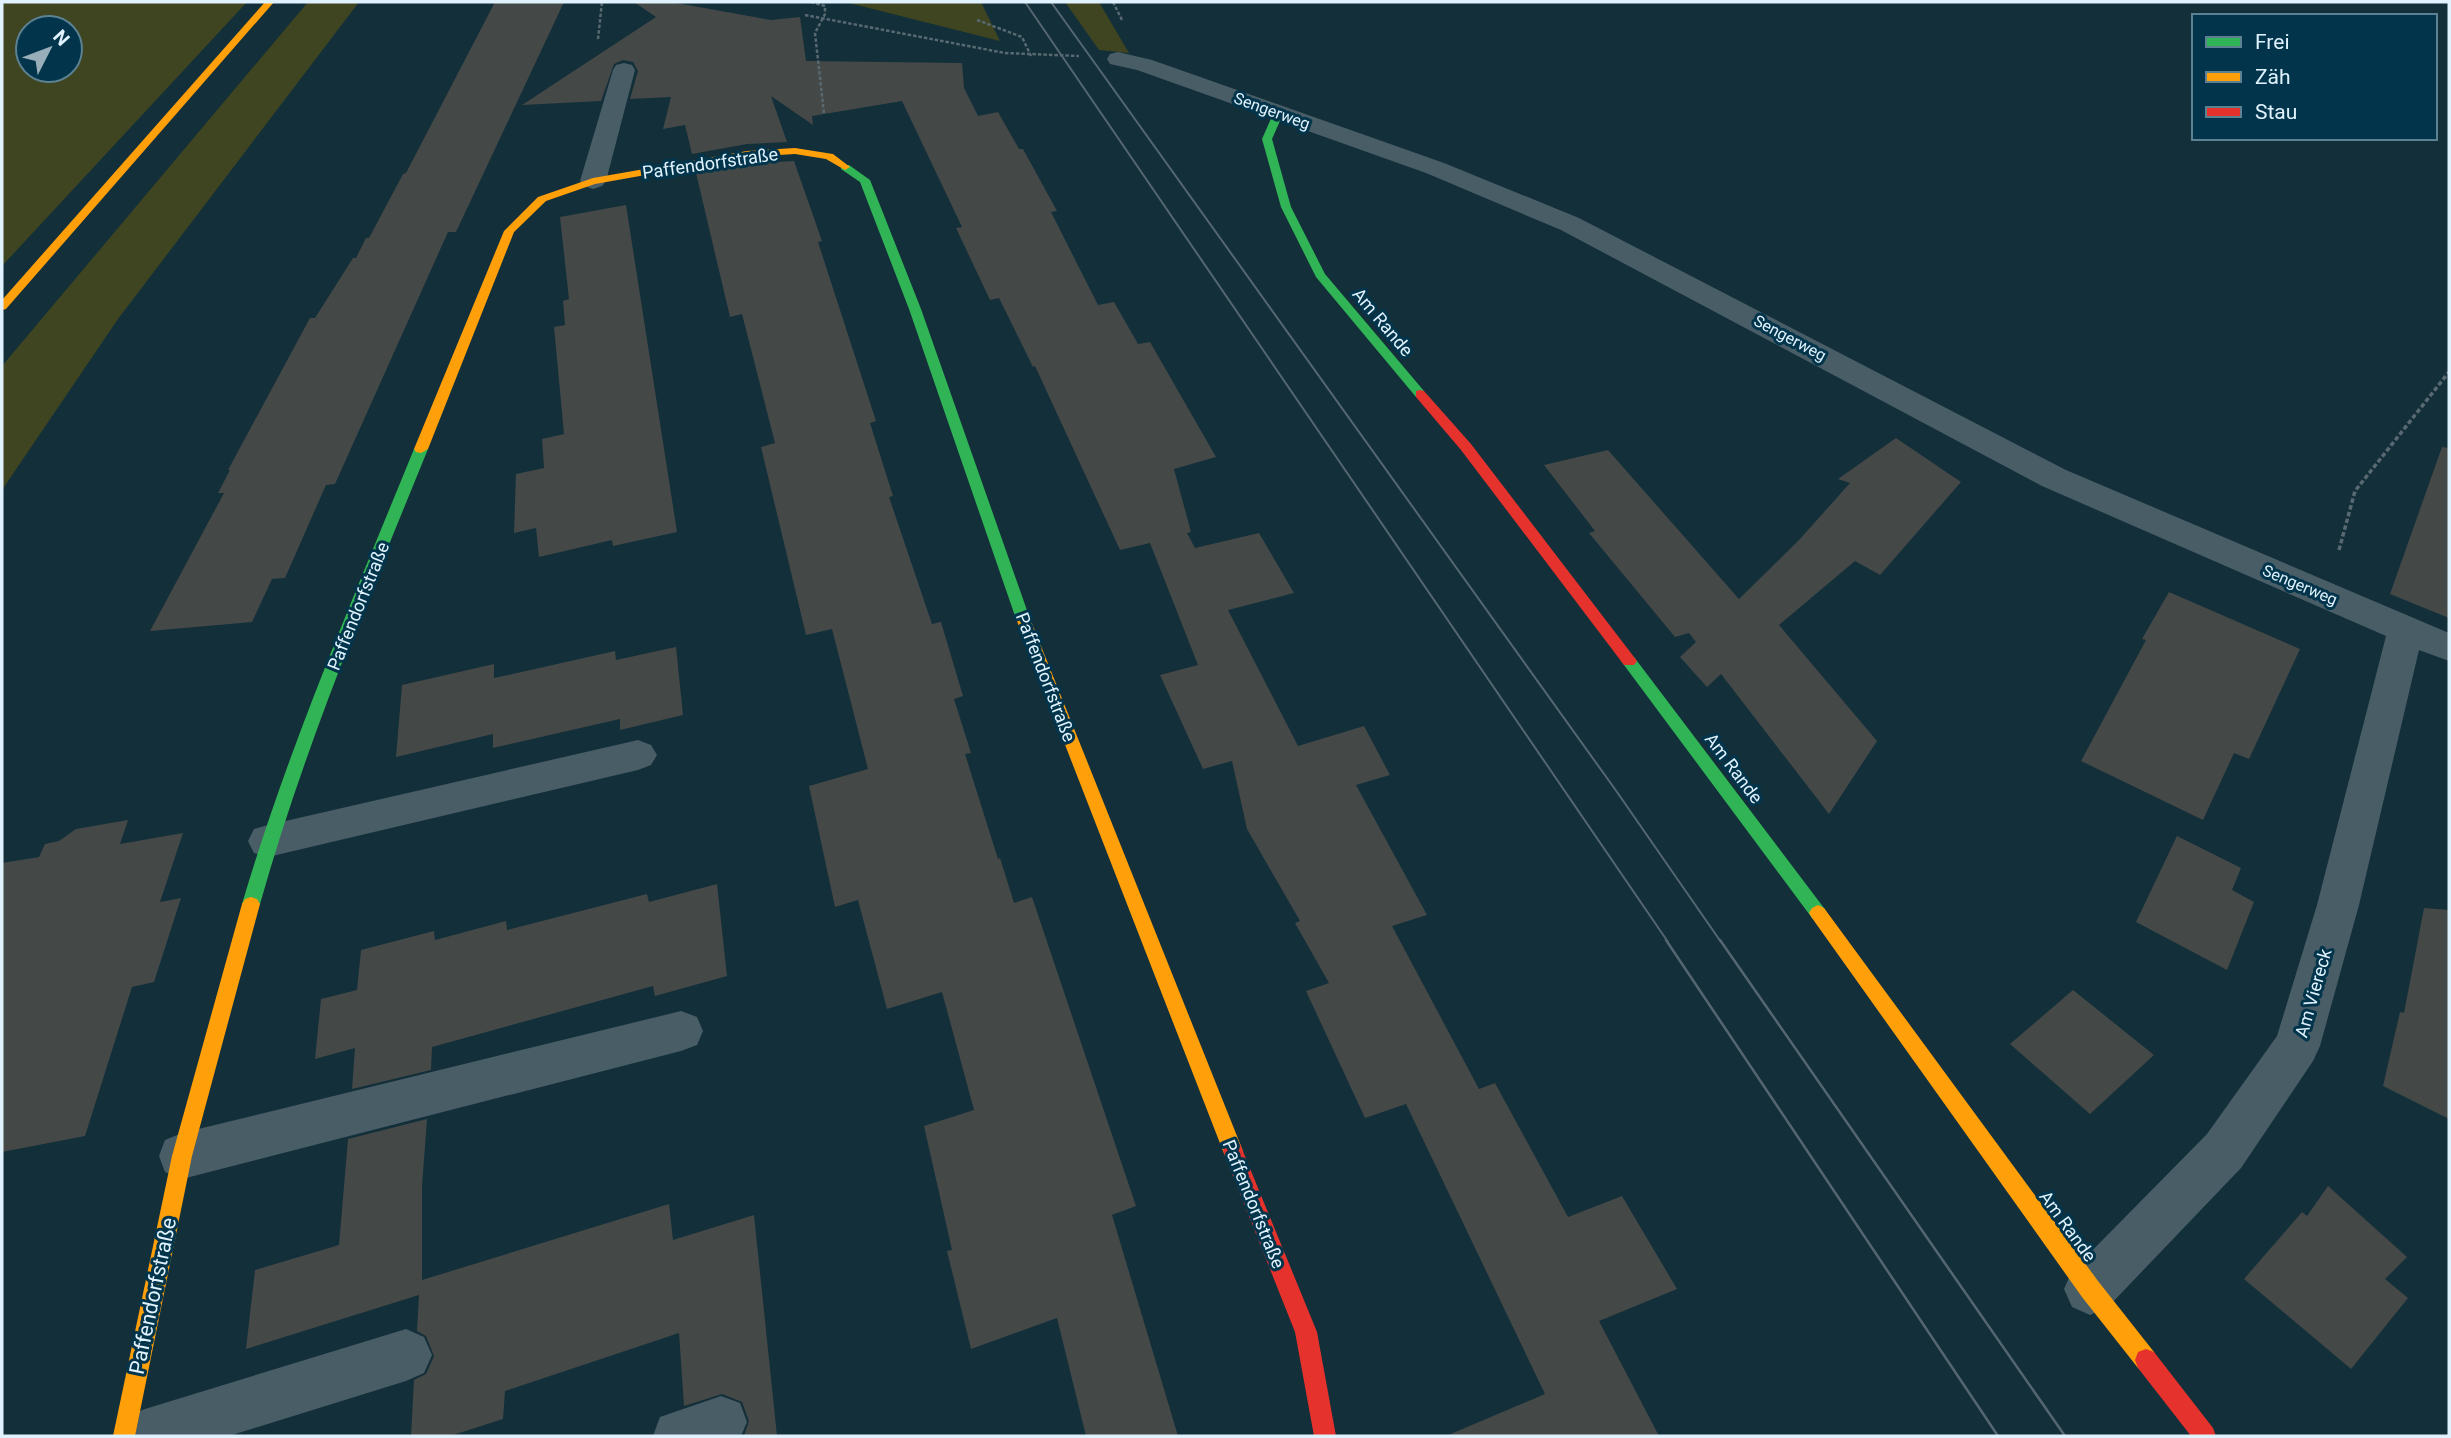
<svg xmlns="http://www.w3.org/2000/svg" width="2451" height="1438" font-family="Roboto,sans-serif">
<rect width="100%" height="100%" fill="#132f3a"/>
<path fill="#3e4520" fill-rule="evenodd" d="M2 2H247L2 266ZM28 28H70V70H28Z
M308 2H359L118 319 2 490V366Z
M845 2H981L1000 41Z
M1065 2H1099L1129 53 1099 50Z"/>
<path fill="#444847" d="M495 2H564L456 232H448L335 484 326 485 285 578 272 579 252 622 150 631 224 493H218L230 470H228L310 318H315L353 258H356L366 238H369L403 174 406 173Z
M634 2H671L771 20 800 17 806 61 962 63 964 88 978 116 998 112 1019 149H1023L1057 211 1051 212 1098 305 1114 302 1138 344 1150 342 1216 457 1174 469 1191 532 1187 533 1195 548 1259 533 1294 593 1228 610 1298 746 1364 726 1390 775 1356 785 1427 915 1392 926 1479 1089 1495 1083 1568 1217 1622 1196 1677 1289 1599 1321 1659 1436H1446L1545 1394 1406 1104 1365 1118 1306 991 1329 983 1295 923 1300 921 1247 829 1232 761 1203 769 1160 675 1198 665 1150 543 1120 550 1035 366 1033 367 999 298 990 300 956 228 962 227 902 101 812 116 813 125 771 96 787 142 747 144 692 154 685 125 663 129 671 97 630 99 638 71 633 62 623 60 614 64 601 101 522 105 656 17Z
M794 161 822 241 818 242 876 421 870 423 893 496 889 497 932 624 941 622 963 696 954 699 971 753 965 754 998 859 1000 858 1014 903 1032 897 1136 1206 1112 1215 1178 1436H1086L1057 1318 971 1349 947 1251 952 1250 924 1126 974 1110 942 992 887 1009 858 900 835 907 809 786 868 769 832 629 806 635 761 447 775 443 742 314 730 317 696 173 747 164Z
M626 205 677 532 613 546 612 540 539 557 536 528 514 533 516 474 544 468 542 439 564 434 554 327 565 325 563 301 569 299 560 217Z
M1896 438 1961 482 1880 575 1855 561 1779 625 1877 741 1829 814 1721 674 1707 687 1680 657 1696 642 1689 633 1675 637 1589 533 1595 531 1544 465 1608 450 1739 599 1799 540 1850 483 1838 479Z
M2442 447 2449 448V618L2390 594Z
M2169 592 2300 649 2249 759 2234 753 2203 820 2081 761 2146 640 2142 639Z
M676 647 683 715 620 730V719L493 748V734L396 757 402 685 494 664V678L615 651 616 660Z
M128 820 120 844 183 833 160 902 181 898 154 982 132 987 85 1136 2 1152V863L39 857 45 844 59 841 76 829Z
M2177 836 2241 868 2232 890 2254 902 2227 970 2136 922Z
M717 884 727 976 655 996 653 986 432 1047 431 1070 352 1089 355 1048 315 1059 321 999 357 990 361 950 434 931 435 940 506 921 507 930 647 894 649 902Z
M2424 908 2449 910V1119L2383 1086 2400 1012 2404 1013Z
M2073 990 2154 1055 2090 1114 2010 1044Z
M427 1119 422 1186V1280L669 1204 673 1240 754 1215 777 1436H744L749 1421 742 1402 722 1394 684 1406 679 1333 505 1391 503 1419 450 1436H411L414 1380 426 1374 434 1356 426 1336 417 1331 419 1295 246 1349 255 1270 339 1245 348 1139Z
M2328 1186 2407 1257 2385 1279 2408 1298 2351 1369 2244 1279 2302 1212 2307 1216Z"/>
<g fill="none" stroke-linecap="round" stroke-linejoin="round">
<path stroke="#586971" stroke-width="2.5" stroke-dasharray="3.5 2" stroke-linecap="butt" d="M811 2 825 6V14L815 33 824 114
M1113 2 1122 20
M805 15 1005 53 1079 56
M977 20 1022 37 1031 56
M598 39 602 2"/>
<path stroke="#586971" stroke-width="3.5" stroke-dasharray="4.5 2.5" stroke-linecap="butt" d="M2339 550 2355 491 2449 372"/>
<path fill="#495d66" fill-rule="evenodd" d="M638 740 651 745 657 755 651 765 638 770 268 857 254 853 248 841 254 829 268 825Z
M681 1011 697 1017 703 1031 697 1045 681 1051 182 1179 165 1172 159 1156 165 1140 182 1133Z
M406 1329 424 1337 432 1355 424 1373 406 1381 229 1436H118L126 1417 145 1409Z
M721 1396 740 1403 747 1422 741 1436H653L660 1417Z"/>
<path fill="#495d66" fill-rule="evenodd" d="M1118 52 1152 60 1444 163 1579 218 2066 470 2449 633V661L2419 650 2359 905 2320 1046 2313 1061 2241 1168 2108 1307 2090 1315 2072 1307 2064 1289 2072 1271 2207 1134 2277 1036 2317 905 2386 636 2042 486 1561 230 1426 173 1137 70 1110 64 1107 59 1110 54Z
M624 63 632 65 635 70 606 181 602 186 593 189 584 186 580 181 613 70 616 65Z"/>
<path fill="#30b455" fill-rule="evenodd" d="M1278 111 1283 114 1272 139 1291 207 1325 274 1424 391V397H1416L1316 277 1281 207 1262 139 1273 114Z
M841 165H849L870 180 921 309 1029 616 1027 620 1022 621 1015 616 909 309 860 182 841 169Z
M421 445 428 449C367 599 304 748 260 904L257 909 251 911 245 909 242 904C288 748 353 599 414 449Z
M1629 655 1634 657 1824 908 1827 913 1824 918 1818 921 1812 918 1624 665 1621 661Z"/>
<path fill="#ff9f0a" fill-rule="evenodd" d="M265 2H274L6 309 2 310V300Z
M795 148 833 154 850 167 845 170 826 159 795 154 747 157 595 184 546 201 514 232 428 449 421 453 416 452 414 449 504 231 538 197 593 178 747 151Z
M1022 611 1029 616 1243 1151 1240 1158 1233 1161 1226 1158 1223 1151 1015 616Z
M251 897 257 899 260 904 192 1156 135 1436H113L172 1156 242 904 245 899Z
M1818 905 1824 908 2098 1281 2154 1352 2157 1360 2154 1368 2146 1371 2138 1368 2082 1297 1812 918 1809 913 1812 908Z"/>
<path fill="#e5322d" fill-rule="evenodd" d="M1420 390 1424 391 1471 444 1634 657 1637 661 1634 665H1624L1461 450 1416 397V391Z
M1233 1141 1240 1144 1317 1332 1336 1436H1314L1295 1332 1223 1151 1226 1144Z
M2146 1349 2154 1352 2213 1428 2216 1436H2191L2138 1368 2135 1360 2138 1352Z"/>
<path stroke="#546771" stroke-width="2" d="M1025 2 1668 942
M1051 2 1617 792 1721 942"/>
<path stroke="#546771" stroke-width="2.5" d="M1666 940 1998 1436
M1720 940 2065 1436"/>
</g>
<g text-anchor="middle" dominant-baseline="central" stroke-width="6" stroke-linejoin="round" paint-order="stroke">
<g font-size="16" fill="#e0f2fd" stroke="#02354b">
<text transform="translate(1272 111) rotate(20)">Sengerweg</text>
<text transform="translate(1790 338) rotate(28)">Sengerweg</text>
<text transform="translate(2300 585) rotate(23)">Sengerweg</text>
</g>
<g font-size="18" fill="#e0f2fd" stroke="#02354b">
<text transform="translate(710 163) rotate(-8)">Paffendorfstraße</text>
<text transform="translate(1383 322) rotate(50)">Am Rande</text>
<text transform="translate(358 606) rotate(-68)">Paffendorfstraße</text>
<text transform="translate(1046 677) rotate(69)">Paffendorfstraße</text>
<text transform="translate(1734 768) rotate(53)">Am Rande</text>
<text transform="translate(2313 993) rotate(-74)">Am Viereck</text>
<text transform="translate(1254 1204) rotate(68)">Paffendorfstraße</text>
<text transform="translate(2068 1226) rotate(54)">Am Rande</text>
</g>
<g font-size="21" fill="#e0f2fd" stroke="#02354b">
<text transform="translate(153 1296) rotate(-78)">Paffendorfstraße</text>
</g>
</g>
<rect width="2451" height="1438" fill="none" stroke="#e0f2fd" stroke-width="7"/>
<rect x="2192" y="14" width="245" height="126" fill="#02354b" stroke="#5b8192" stroke-width="2"/>
<rect x="2206" y="37" width="35" height="10" fill="#30b455" stroke="#5b8192" stroke-width="2"/>
<text x="2255" y="49" font-size="21" fill="#e0f2fd">Frei</text>
<rect x="2206" y="72" width="35" height="10" fill="#ff9f0a" stroke="#5b8192" stroke-width="2"/>
<text x="2255" y="84" font-size="21" fill="#e0f2fd">Zäh</text>
<rect x="2206" y="107" width="35" height="10" fill="#e5322d" stroke="#5b8192" stroke-width="2"/>
<text x="2255" y="119" font-size="21" fill="#e0f2fd">Stau</text>
<g transform="translate(49 49) rotate(48)"><circle r="33" fill="#02354b" stroke="#5b8192" stroke-width="2"/>
<path d="M0-5L12 26L0 18L-12 26Z" fill="#98aeb9"/>
<text y="-10" font-size="19" font-weight="bold" text-anchor="middle" fill="#e0f2fd">N</text>
</g>
</svg>
